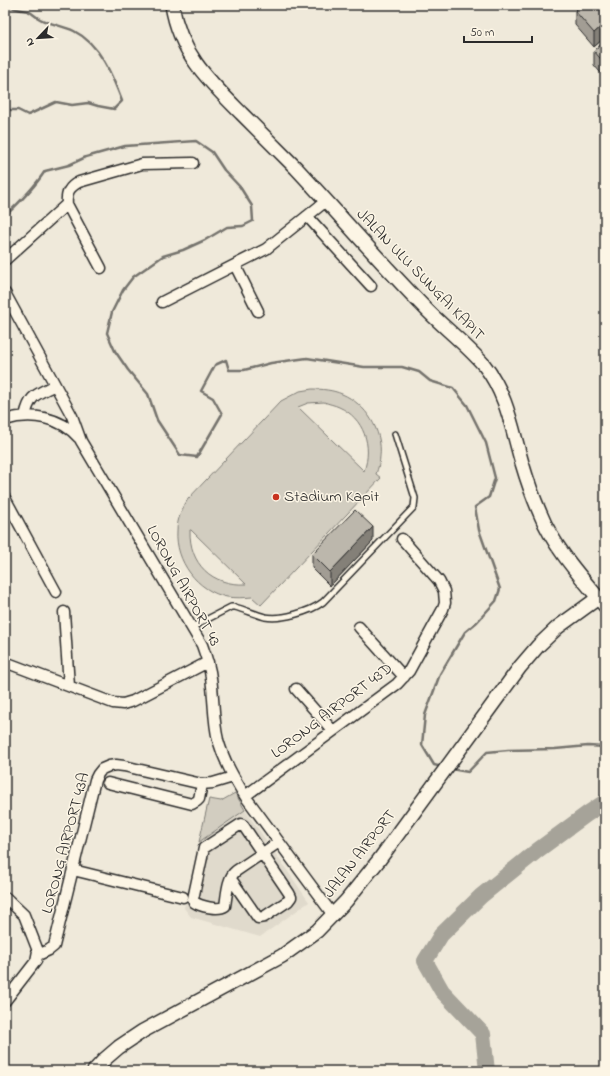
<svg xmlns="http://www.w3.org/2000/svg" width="610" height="1076" font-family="'Indie Flower',sans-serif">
<rect width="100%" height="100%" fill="#efe9da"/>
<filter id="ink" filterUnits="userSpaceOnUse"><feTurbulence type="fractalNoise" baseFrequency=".025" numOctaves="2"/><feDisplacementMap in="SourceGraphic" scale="8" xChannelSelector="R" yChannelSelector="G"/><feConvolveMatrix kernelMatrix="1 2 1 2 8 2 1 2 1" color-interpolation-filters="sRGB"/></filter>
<g filter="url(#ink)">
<path fill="#e0dacc" d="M245 810 309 902 260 937 191 917 184 908 199 842Z"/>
<path fill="#d2cdc0" stroke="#7e7c76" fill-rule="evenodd" d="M312 389C322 389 333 390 342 394 366 404 383 431 380 456 380 462 378 468 376 474L381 478 261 605 252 597C243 598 235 598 227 597 197 591 175 561 177 531 177 519 182 509 188 499L281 401 300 391ZM324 402C329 404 335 405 339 407 364 418 373 446 364 471L298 407 308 403ZM190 530H191L246 584C212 586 189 564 190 530Z
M235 793 245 810 199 842 209 799 221 801Z"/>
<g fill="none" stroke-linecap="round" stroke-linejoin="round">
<path stroke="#75736d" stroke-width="2.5" d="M5 110H18L28 115 56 102 72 105 88 103 98 106 114 109 122 101C112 75 100 44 74 31 64 26 49 24 40 19 36 17 33 14 30 12 23 9 15 11 10 5
M5 216C20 202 34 188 45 171L69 165 86 157 125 146 196 141 212 152 224 170 240 187 252 206 253 221 243 226 227 227 205 240 183 250 163 256 133 277 123 290 112 312 107 333 115 351 128 370 148 394 157 420 180 455 197 457 222 414 213 398 201 391 215 365 226 360 229 370H244L271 363 307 358 364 367H402L419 372 430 381 453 388 467 405 486 443 495 478 489 497 475 507 479 530 500 589 496 601 477 622 465 632 440 674 425 715 422 745 434 765 442 767
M451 769 468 772 487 752 508 750 555 749 588 746 605 747"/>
<path stroke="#a6a399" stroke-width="16" d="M487 1071 483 1034 442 991 425 961 441 935 481 896 538 850 587 814 605 802"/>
<g stroke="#2b2b2b" stroke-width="8">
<path id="lane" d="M192 627 231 607H235C245 610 255 614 265 617 281 620 310 612 323 602L414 507 415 498 395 434"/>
</g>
<g stroke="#2b2b2b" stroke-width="13">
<path id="street" d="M307 216 371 286
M5 260 67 204
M235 265 258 311
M101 268 67 204C66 193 69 187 79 182L142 164 193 163
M5 293 72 416 81 441 202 645C206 656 210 667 211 678 214 698 213 720 218 740 224 761 234 778 245 796L333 915
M162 302 266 249 326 201
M25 416C30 394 36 395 55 385
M5 420C31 412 61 417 79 438
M5 498 56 592
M64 612 69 686
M359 627 404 677
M5 662 113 703 123 704 133 701 208 662
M296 689 333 731
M108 783 192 804 197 801 199 799 202 784
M245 796 397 684 409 671 443 609 445 603 444 591 439 581 402 539
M73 870 183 897
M231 879 258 918 264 917 288 901 291 897 289 893 243 825 241 824 204 848 193 899 194 902C200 906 218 911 225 906 227 895 227 878 236 871L279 842
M5 897 24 915 38 951 36 961 5 1001
M38 955 49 950 54 946 95 780 98 774 102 769 109 766 116 765 124 766 202 784 213 783 233 777"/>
</g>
<g stroke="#2b2b2b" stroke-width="16">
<path id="secondary" d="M172 5C180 54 209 81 242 114 260 132 278 150 296 168 339 214 380 262 424 307 443 327 466 344 484 365 507 394 512 429 522 463 527 480 533 497 540 513 554 548 581 577 605 606
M94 1071 105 1059 119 1047 143 1031 282 956 317 931 346 901 379 860 520 667 538 646 558 627 598 598"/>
</g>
<use href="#lane" stroke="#fcf5e5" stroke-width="5"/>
<use href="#street" stroke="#fcf5e5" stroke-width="10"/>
<use href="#secondary" stroke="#fcf5e5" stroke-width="13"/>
</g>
<path fill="#a29d94" stroke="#2b2b2b" d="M605 5V37L594 47 575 25V11Z
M605 41V78L594 65V51Z
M373 541 330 586 312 568V554Z"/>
<path fill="#848078" stroke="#2b2b2b" d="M605 23V37L594 47V33Z
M373 527V541L330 586V572Z"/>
<path fill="#bcb7ac" stroke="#2b2b2b" d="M581 5H605V23L594 33 575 11Z
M605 41V64L594 51Z
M355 510 373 527 330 572 312 554Z"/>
</g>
<circle fill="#c8321e" stroke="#fcf5e5" stroke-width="1.5" cx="276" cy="497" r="4"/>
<g text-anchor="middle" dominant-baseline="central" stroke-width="3" stroke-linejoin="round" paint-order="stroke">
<g font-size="16" fill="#2b2b2b" stroke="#fcf5e5">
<text transform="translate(420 275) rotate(46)">JALAN ULU SUNGAI KAPIT</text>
<text transform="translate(183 586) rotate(61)">LORONG AIRPORT 43</text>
<text transform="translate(332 711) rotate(-37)">LORONG AIRPORT 43D</text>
<text transform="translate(66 843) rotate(-75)">LORONG AIRPORT 43A</text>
<text transform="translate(360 854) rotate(-52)">JALAN AIRPORT</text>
</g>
<g font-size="16" fill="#2b2b2b" stroke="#fcf5e5" text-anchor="start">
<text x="284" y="497">Stadium Kapit</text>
</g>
</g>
<rect width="610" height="1076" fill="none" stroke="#fcf5e5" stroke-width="20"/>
<rect x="10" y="10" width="590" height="1056" fill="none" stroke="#2b2b2b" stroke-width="1.5" filter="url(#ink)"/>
<g transform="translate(38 38) rotate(245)" stroke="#fcf5e5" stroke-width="3" paint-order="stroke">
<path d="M0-3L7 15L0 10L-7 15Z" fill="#2b2b2b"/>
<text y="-6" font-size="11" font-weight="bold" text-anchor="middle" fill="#2b2b2b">N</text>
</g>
<path d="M464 36v6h68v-6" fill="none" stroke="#2b2b2b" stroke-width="2"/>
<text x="470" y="36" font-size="12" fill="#2b2b2b" stroke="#fcf5e5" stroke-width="3" paint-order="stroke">50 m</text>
</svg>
